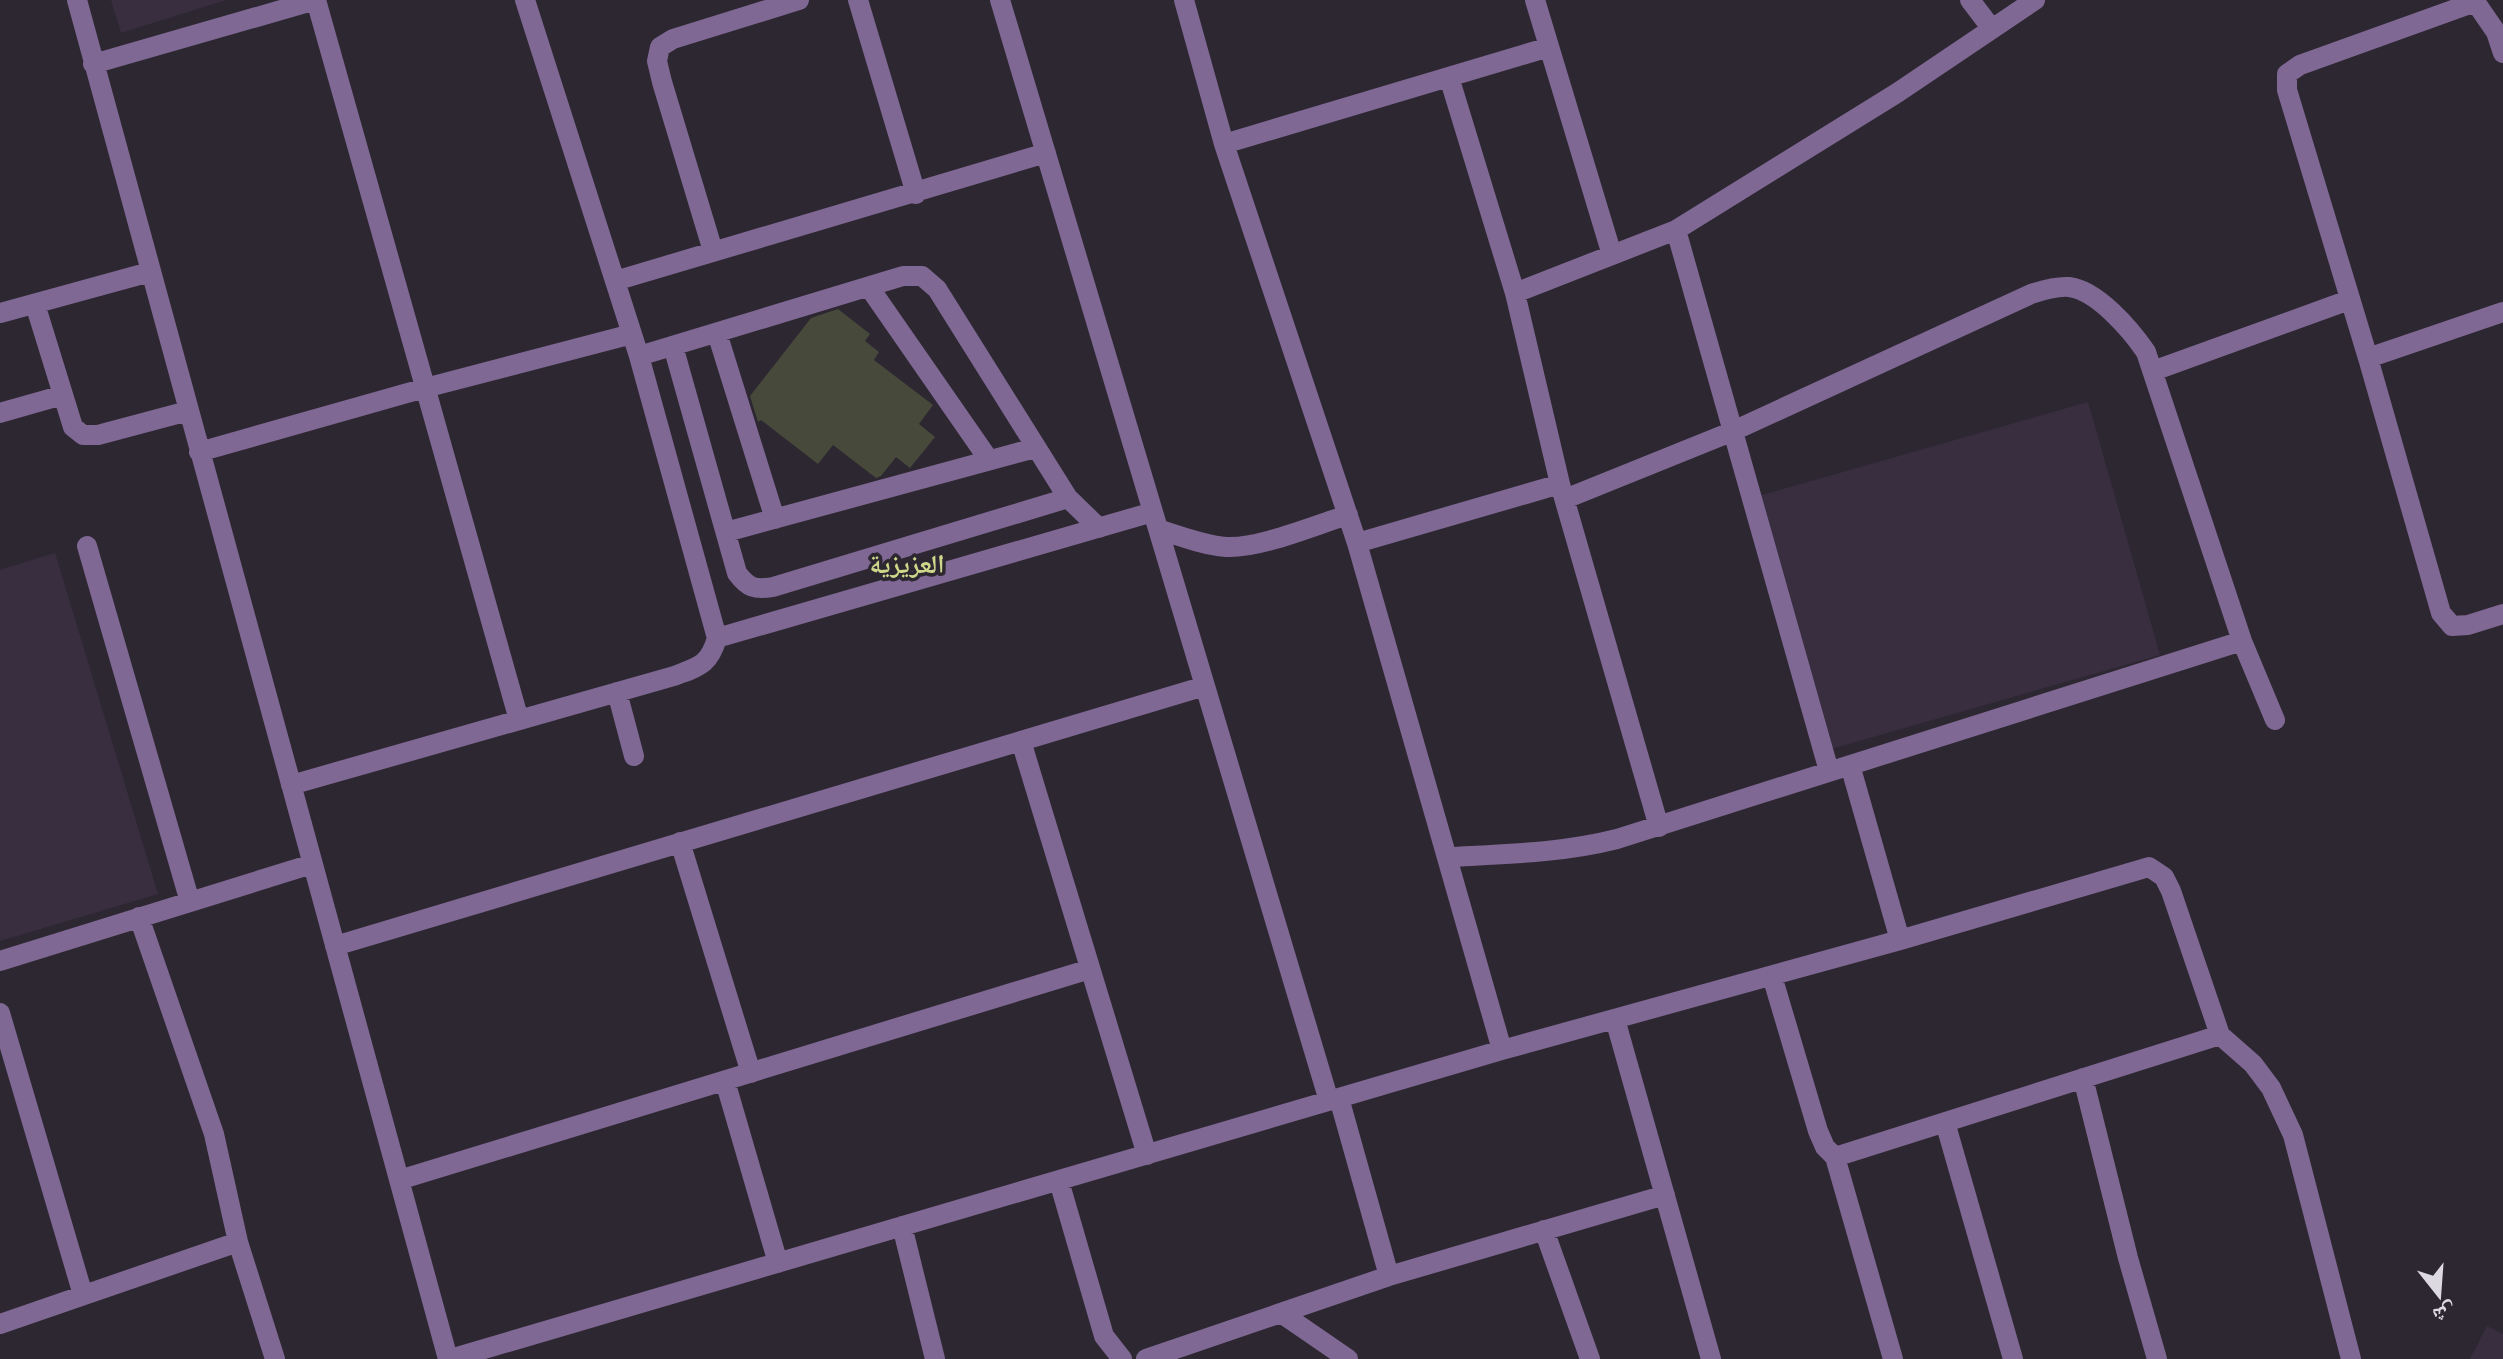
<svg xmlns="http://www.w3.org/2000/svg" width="2503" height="1359" font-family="Commissioner,'Noto Naskh Arabic',sans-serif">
<rect width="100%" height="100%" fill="#2d2732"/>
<path fill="#382e40" d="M111 0H226L121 33Z
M2088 402 2160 655 1831 749 1759 496Z
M55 553 158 894 0 941V570Z
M2487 1326 2503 1334V1359H2470Z"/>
<path fill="#47493b" d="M838 309 870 334 865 341 879 352 874 360 933 405 919 424 935 437 910 468 896 457 881 476 876 478 833 445 818 464 761 420 758 422 750 396 811 318Z"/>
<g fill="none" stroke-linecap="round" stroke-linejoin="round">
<path stroke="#7f6893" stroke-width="20" d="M77 0 448 1359
M316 0 519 720
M858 0 916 194
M1000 0 1329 1101
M1184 0 1224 144 1357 543 1502 1050
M1535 0 1612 255
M1970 0 1992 29
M2474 0 2496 32 2503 53
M2475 2 2300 65 2287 74V90L2368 358 2503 312
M93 64 316 0
M1449 77 1515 293 1560 484 1659 827
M1224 144 1549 47
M1676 230 1829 771
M713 251 662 82 657 61 660 47 673 39 799 0
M615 281 1046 153
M869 287 989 460
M1515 293 1676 230 1897 93 2035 0
M35 304 73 427 83 435H98L188 411
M0 313 150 272
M717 333 775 519
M673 346 737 573C748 588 755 590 773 587L1068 498
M639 356 903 276H922L937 289 1068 498 1099 528
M2368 358 2441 613 2452 626 2468 625 2503 614
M2153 371 2349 300
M0 413 63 395
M199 452 425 388 632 334
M1565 499 1731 432 2031 294C2043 290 2056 286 2069 287 2097 290 2131 330 2146 352L2242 641 2275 720
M1158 529C1180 536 1203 545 1226 547 1259 549 1315 525 1348 515
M726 532 1035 448
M1357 543 1560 484
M87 546 190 902
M717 638 1153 512
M617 692 634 756
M1021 741 1147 1155
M1850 765 1900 940
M291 785 674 676C700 666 709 665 717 638L639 356 525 0
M680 842 751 1073
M1449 857C1506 854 1562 853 1617 839L2242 641
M139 917 214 1134 238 1242 275 1359
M335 946 1205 686
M0 961 312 864
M1772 976 1818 1131 1825 1147 1835 1157
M0 1013 83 1295
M1615 1019 1711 1359
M2083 1078 2128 1258 2157 1359
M725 1081 778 1263
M1339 1098 1389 1276
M1945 1122 2013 1359
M399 1180 1090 969
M1059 1181 1104 1336 1122 1359
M902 1226 935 1359
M1544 1230 1590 1359
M1281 1313 1348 1359
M0 1324 238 1242
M450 1359 1502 1050 1900 940 2149 867 2164 877 2171 891 2220 1035 2253 1064 2271 1088 2293 1135 2351 1359
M1146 1359 1389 1276 1665 1195
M1893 1359 1835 1157 2220 1035"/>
</g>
<g text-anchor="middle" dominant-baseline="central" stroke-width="7" stroke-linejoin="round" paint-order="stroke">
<g font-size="26" font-weight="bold" fill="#ccd78a" stroke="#2d2732">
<text x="907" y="562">العزيزية</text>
</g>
</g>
<g transform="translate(2439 1295) rotate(163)" stroke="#2d2732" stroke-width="6" paint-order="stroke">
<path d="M0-6L14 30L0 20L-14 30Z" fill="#ddd9e0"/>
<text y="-12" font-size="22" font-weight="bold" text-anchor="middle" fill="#ddd9e0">ش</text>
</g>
</svg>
